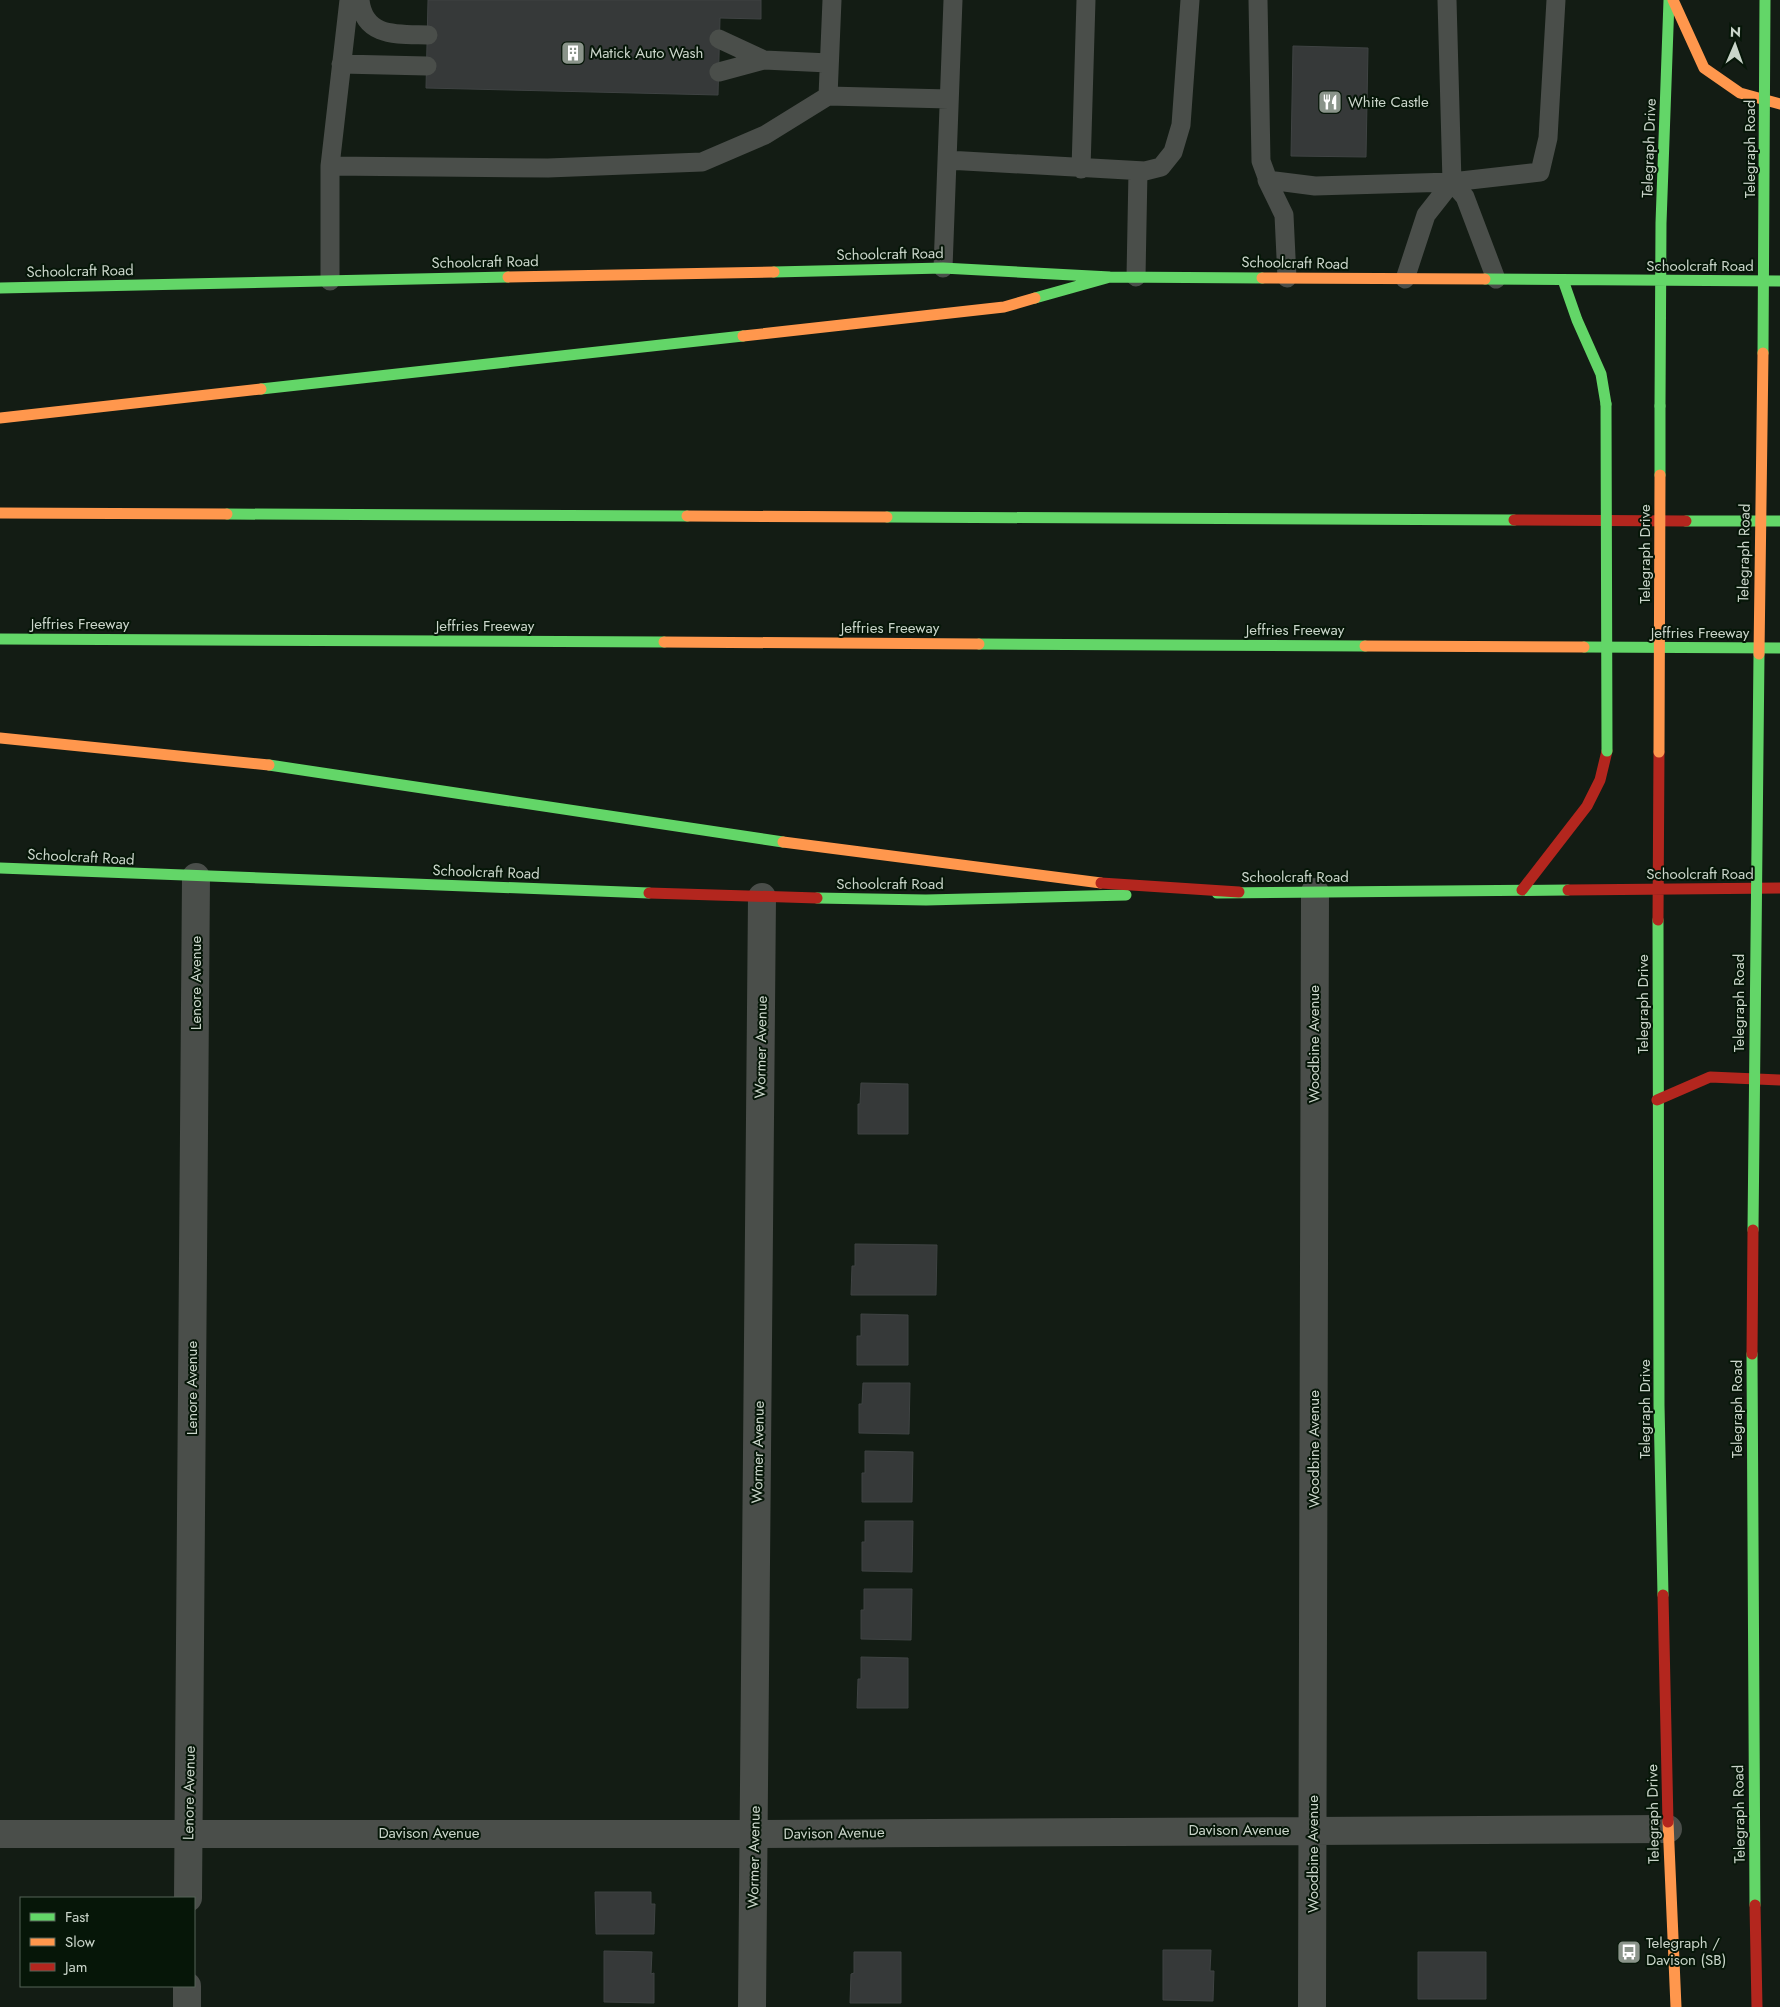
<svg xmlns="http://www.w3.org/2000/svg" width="1780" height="2007" font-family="Jost,sans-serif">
<rect width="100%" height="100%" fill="#131c14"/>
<path fill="#363939" stroke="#3f4343" d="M428 0H761V19L720 18 718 95 426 88Z
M1293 46 1368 48 1366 157 1291 156Z
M861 1083 908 1084V1134H858V1104H860Z
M855 1244 937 1245 936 1295H851L852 1266H855Z
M861 1314 908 1315V1365H857V1336H861Z
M863 1383H910L909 1434 859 1433V1404H862Z
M865 1451 913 1452 912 1502H862V1473H865Z
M865 1521H913L912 1572 862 1571V1542H865Z
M864 1589H912L911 1640 861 1639V1610H864Z
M861 1657 908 1658V1708H857L858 1679H861Z
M595 1892H651V1904H655L654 1934H596Z
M1163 1950H1211L1210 1971H1214L1213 2001 1163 2000Z
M604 1951 652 1952 651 1974 654 1973V2003L604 2002Z
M854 1952H901V2003H850L851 1974 854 1973Z
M1418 1952H1486V1999H1418Z"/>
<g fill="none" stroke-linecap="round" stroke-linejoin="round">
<path stroke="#4a4e4a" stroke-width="19" d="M360 0C364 38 398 34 428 35
M1258 0 1261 161 1268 180 1315 186 1452 182 1540 172 1548 138 1556 0
M1447 0 1452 182
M719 39 764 60 829 63
M341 64 427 66
M719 72 764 60
M828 96 832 0
M947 160 1145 171 1161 167 1173 152 1181 125 1190 0
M330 166 548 168 702 162 765 135 828 96 949 99
M1081 169 1086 0
M1267 180 1284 215 1287 278
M943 268 953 0
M1136 277 1138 171
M1405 279 1426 215 1452 182 1465 197 1496 279
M330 281V166L349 0"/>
<path stroke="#4a4e4a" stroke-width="28" d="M0 1834H754L1668 1829
M188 1898 196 877
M187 2007V1986
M752 2007 762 897
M1312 2007 1315 892"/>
<path stroke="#63d668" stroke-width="11" d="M774 272 943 268 1110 277 1262 278
M1485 279 1780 281
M1563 280 1577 320 1601 374 1606 404
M0 288 508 277
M1035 298 1110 277
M261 389 743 336
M1660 406 1661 223 1669 0
M227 514 687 516
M887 517 1514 520
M1686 521H1780
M0 639 664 642
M979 644 1365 646
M1584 647 1780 648
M269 765 783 842
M0 868 649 893
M1217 893 1568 890
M817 898 926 900 1126 895
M1658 920 1659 1405 1663 1595
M1752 1354 1755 1905"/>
<path stroke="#ff974d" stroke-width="11" d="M1673 0 1704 68 1740 93 1780 104
M508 277 774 272
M1262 278 1485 279
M743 336 1004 307 1035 298
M0 418 261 389
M0 513 227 514
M687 516 887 517
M664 642 979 644
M1365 646 1584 647
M0 738 269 765
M783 842 1101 883
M1668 1822 1676 2007"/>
<path stroke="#b3261e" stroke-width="11" d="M1514 520 1686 521
M1101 883 1239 892
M1522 890 1587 806 1600 780 1607 751
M1568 890 1780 888
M649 893 817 898
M1658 920 1659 752
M1657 1100 1710 1077 1780 1080
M1663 1595 1668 1822
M1755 1905 1757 2007"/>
<path stroke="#63d668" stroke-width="11" d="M1763 353 1765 0
M1606 404 1607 751
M1660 475V406
M1753 1230 1759 654"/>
<path stroke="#ff974d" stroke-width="11" d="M1759 654 1763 353
M1659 752 1660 475"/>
<path stroke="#b3261e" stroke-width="11" d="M1752 1354 1753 1230"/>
</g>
<defs>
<g id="building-square" transform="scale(1.25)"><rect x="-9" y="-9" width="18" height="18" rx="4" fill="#8a948a" stroke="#061608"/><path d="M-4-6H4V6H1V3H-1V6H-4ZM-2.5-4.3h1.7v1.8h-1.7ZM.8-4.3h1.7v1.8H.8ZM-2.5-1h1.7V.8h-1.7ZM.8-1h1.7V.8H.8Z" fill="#fff"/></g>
<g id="restaurant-square" transform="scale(1.25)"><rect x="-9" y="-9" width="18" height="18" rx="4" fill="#8a948a" stroke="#061608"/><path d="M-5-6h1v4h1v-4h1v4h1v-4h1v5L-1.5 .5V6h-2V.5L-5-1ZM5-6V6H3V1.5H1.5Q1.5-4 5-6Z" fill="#fff"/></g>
<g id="bus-square" transform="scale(1.25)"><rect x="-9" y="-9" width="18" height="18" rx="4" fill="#8a948a" stroke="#061608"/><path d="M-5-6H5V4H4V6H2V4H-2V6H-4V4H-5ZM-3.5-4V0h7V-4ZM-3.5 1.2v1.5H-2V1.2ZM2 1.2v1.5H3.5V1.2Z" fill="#fff"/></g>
</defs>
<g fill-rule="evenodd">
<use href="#building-square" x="573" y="53"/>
<use href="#restaurant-square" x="1330" y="102"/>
<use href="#bus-square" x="1629" y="1952"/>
</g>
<g text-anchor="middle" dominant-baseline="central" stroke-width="4" stroke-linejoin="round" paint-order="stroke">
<g font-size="15" fill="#cad5ca" stroke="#061608" text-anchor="start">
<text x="590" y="53">Matick Auto Wash</text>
<text x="1348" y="102">White Castle</text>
<text x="1646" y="1943">Telegraph /<tspan x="1646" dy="17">Davison (SB)</tspan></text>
</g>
<g font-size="15" fill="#cad5ca" stroke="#061608">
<text transform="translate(1649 148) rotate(-88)">Telegraph Drive</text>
<text transform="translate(1750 149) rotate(-90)">Telegraph Road</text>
<text transform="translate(890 254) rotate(-1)">Schoolcraft Road</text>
<text transform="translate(485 262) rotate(-1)">Schoolcraft Road</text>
<text transform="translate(1295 263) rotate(1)">Schoolcraft Road</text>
<text x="1700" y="266">Schoolcraft Road</text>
<text transform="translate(80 271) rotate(-1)">Schoolcraft Road</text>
<text transform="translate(1744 553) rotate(-89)">Telegraph Road</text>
<text transform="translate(1645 554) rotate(-90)">Telegraph Drive</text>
<text x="80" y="624">Jeffries Freeway</text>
<text x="485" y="626">Jeffries Freeway</text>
<text x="890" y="628">Jeffries Freeway</text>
<text x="1295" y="630">Jeffries Freeway</text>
<text x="1700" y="633">Jeffries Freeway</text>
<text transform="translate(81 857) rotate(3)">Schoolcraft Road</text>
<text transform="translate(486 872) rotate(2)">Schoolcraft Road</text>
<text x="1700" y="874">Schoolcraft Road</text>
<text x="1295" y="877">Schoolcraft Road</text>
<text x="890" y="884">Schoolcraft Road</text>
<text transform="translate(196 983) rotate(-90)">Lenore Avenue</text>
<text transform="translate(1739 1003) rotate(-90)">Telegraph Road</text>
<text transform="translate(1643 1004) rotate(-90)">Telegraph Drive</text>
<text transform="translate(1314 1044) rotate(-90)">Woodbine Avenue</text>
<text transform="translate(761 1047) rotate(-89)">Wormer Avenue</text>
<text transform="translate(192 1388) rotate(-90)">Lenore Avenue</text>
<text transform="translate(1645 1409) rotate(-90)">Telegraph Drive</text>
<text transform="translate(1737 1409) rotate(-90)">Telegraph Road</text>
<text transform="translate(1314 1449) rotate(-90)">Woodbine Avenue</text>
<text transform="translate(758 1452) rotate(-89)">Wormer Avenue</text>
<text transform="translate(189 1793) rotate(-89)">Lenore Avenue</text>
<text transform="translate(1653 1814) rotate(-91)">Telegraph Drive</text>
<text transform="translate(1739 1814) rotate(-91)">Telegraph Road</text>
<text x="1239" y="1830">Davison Avenue</text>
<text x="429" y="1833">Davison Avenue</text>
<text transform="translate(834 1833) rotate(-1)">Davison Avenue</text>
<text transform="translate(1313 1854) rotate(-90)">Woodbine Avenue</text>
<text transform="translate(754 1857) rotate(-89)">Wormer Avenue</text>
</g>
</g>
<rect x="20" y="1897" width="175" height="90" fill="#061608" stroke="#546256"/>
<rect x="30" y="1913" width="25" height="8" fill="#63d668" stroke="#546256"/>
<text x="65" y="1922" font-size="15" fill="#cad5ca">Fast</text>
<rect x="30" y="1938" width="25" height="8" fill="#ff974d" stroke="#546256"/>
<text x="65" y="1947" font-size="15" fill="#cad5ca">Slow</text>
<rect x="30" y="1963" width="25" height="8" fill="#b3261e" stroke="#546256"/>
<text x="65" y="1972" font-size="15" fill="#cad5ca">Jam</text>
<g transform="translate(1735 45) rotate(2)" stroke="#061608" stroke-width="4" paint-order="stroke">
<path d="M0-4L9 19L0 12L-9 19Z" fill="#cad5ca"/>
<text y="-8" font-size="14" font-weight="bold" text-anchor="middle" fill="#cad5ca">N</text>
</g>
</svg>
